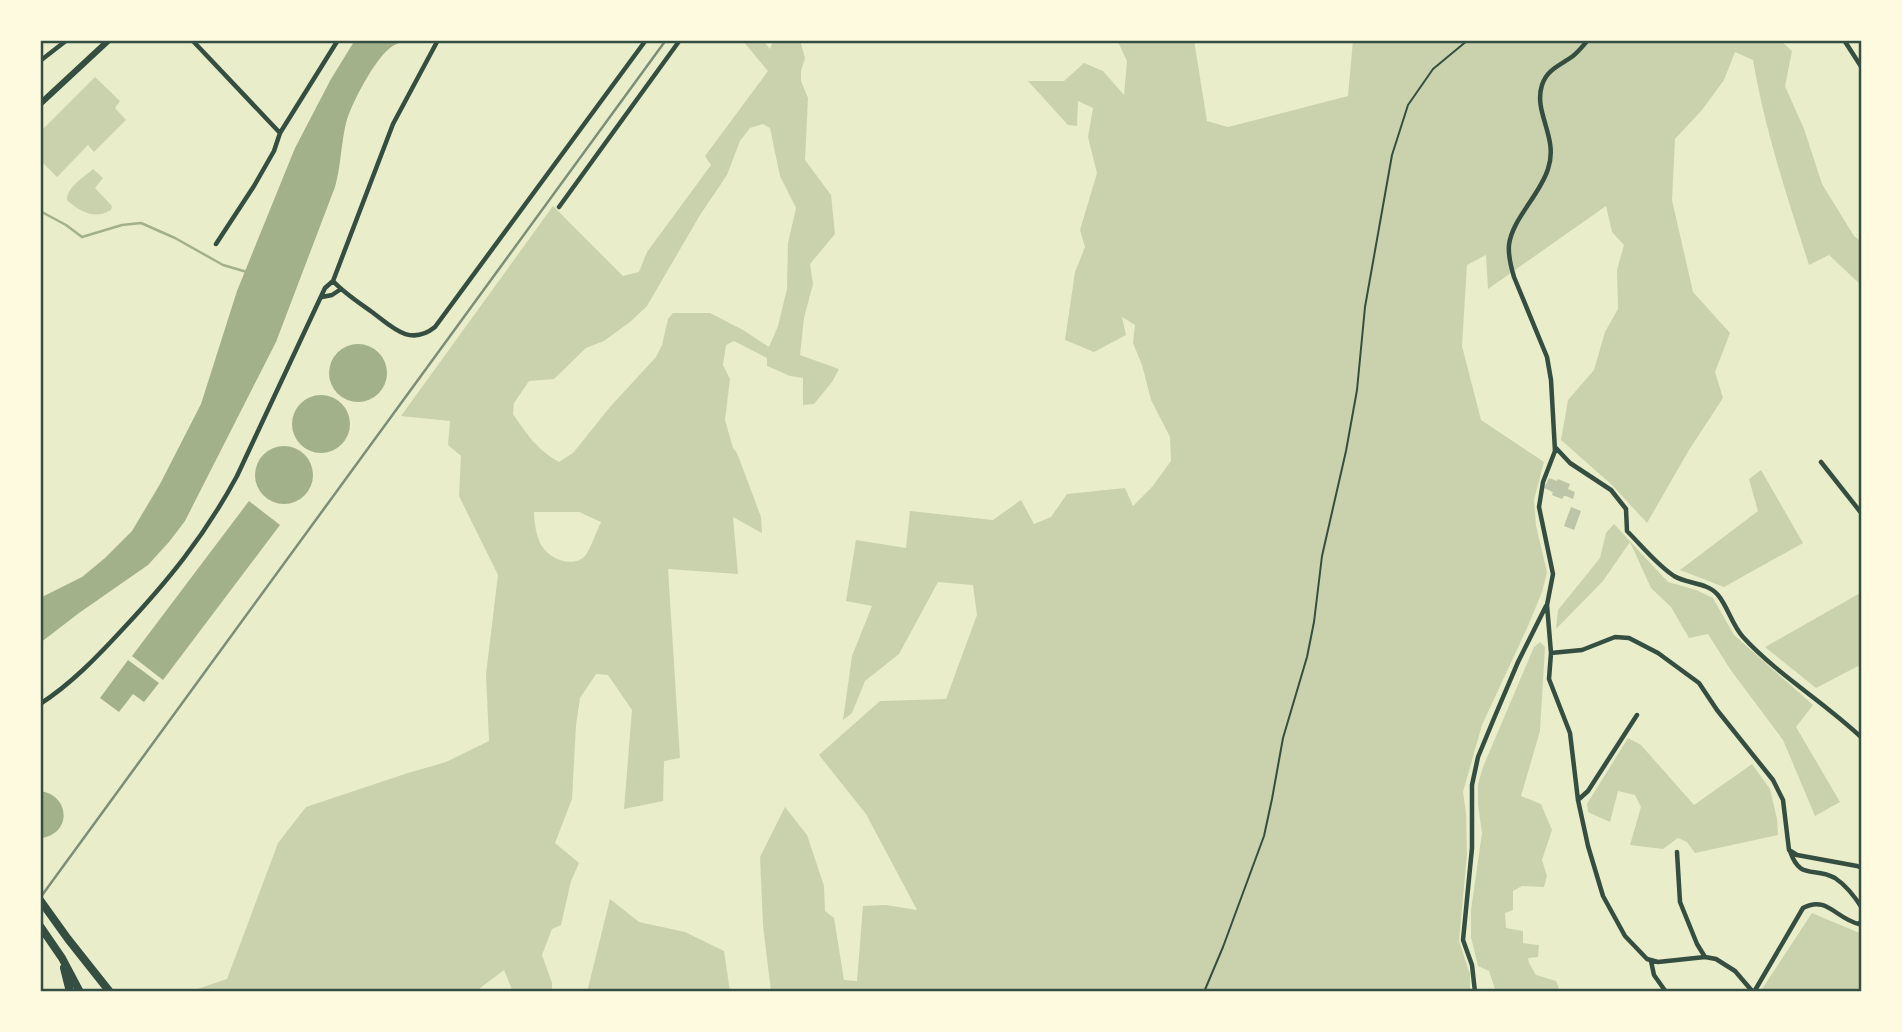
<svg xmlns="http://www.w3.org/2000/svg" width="1902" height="1032" font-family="'Work Sans',sans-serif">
<rect width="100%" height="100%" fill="#e9edc9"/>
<path fill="#cad2ad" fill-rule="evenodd" d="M742 40H763L770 49 773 40H800L805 58 801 71V81L808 98 805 160 831 195 835 234 810 264 813 284 804 318 800 355 839 369 832 382 814 404 803 405V378L790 376 767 366V358L734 341 726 345 723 365 730 379 725 420 733 448 737 453 761 517 762 533 733 517 738 574 668 569 680 758 664 761 663 801 624 809 632 710 608 675 596 674 580 698 576 725 572 799 555 843 579 863 571 881 561 925 552 929 542 955 552 983V992H513L504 970 475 992H188L227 979 278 843 306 807 408 773 446 762 489 741 486 674 498 575 459 496 461 456 448 445 450 421 401 416 553 206 623 276 639 272 647 252 711 165 705 156 768 71ZM763 124 770 128 780 176 796 208 788 243 787 289 778 326 769 347 743 330 710 313H673L668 319 662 345 656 357 610 407 573 453 559 462C536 449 527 434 513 414L514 403 529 381 554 379 586 348 604 341 630 322 647 306 700 215 727 175 740 141 750 128ZM534 512H579L601 522C597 530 590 551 584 557 572 567 553 560 544 549 537 541 534 523 534 512Z
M1117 40H1194L1207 121 1228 127 1348 96 1353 40H1780L1792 51 1785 86 1804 129 1822 184 1854 236 1862 242V286L1829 255 1809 265C1787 197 1765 130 1753 60L1735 52 1724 80 1702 110 1675 139 1672 200 1693 292 1730 333 1715 372 1723 398 1689 450 1647 523 1612 485 1561 440 1568 400 1594 370 1605 332 1618 309 1617 270 1624 245 1612 232 1606 206 1488 289 1486 255 1467 265 1462 346 1481 420 1544 462 1534 500 1536 526 1547 572 1542 592 1528 626 1482 725 1463 792 1466 813 1467 854 1459 941 1470 974V992H771L763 925 760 857 785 807 807 835 824 886 825 911 834 918 844 980 857 981 863 906 886 905 917 910 866 814 819 755 880 701 946 699 977 615 973 585 938 582 899 654 865 681 852 713 843 720 852 656 872 606 846 601 856 540 906 548 910 511 993 520 1021 500 1034 524 1051 517 1067 494 1125 488 1133 506 1152 487 1171 461 1170 437 1151 400 1142 365 1133 343 1135 325 1122 317 1126 335 1094 352 1065 340 1075 272 1085 247 1080 230 1097 173 1088 137 1093 108 1078 101 1077 126 1068 125 1028 81H1064L1084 63 1103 71 1124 95 1127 61Z
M95 77 120 101 115 108 126 120 94 152 88 145 57 177 40 160V132Z
M93 169 103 178 95 188 112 206 111 210C95 220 80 212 67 200 67 187 83 178 93 169Z
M1761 470 1803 543 1724 587 1680 570 1758 511 1749 479Z
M1614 524 1668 582 1696 590 1713 598 1734 635 1813 705 1796 727 1840 802 1815 816 1783 740 1730 669 1708 634 1689 638 1671 607 1651 588 1630 542 1603 581 1556 629 1558 610 1600 558 1606 533Z
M1862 592V664L1816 688 1765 647Z
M1540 642 1545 647 1540 731 1521 796 1541 804 1552 830 1542 860 1547 876 1544 887 1522 886 1513 891V910L1505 913 1506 928 1523 931V943L1539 945 1538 957 1528 958 1529 963 1536 975 1556 981 1559 988 1553 992H1496L1489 971 1478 966 1471 937V910L1482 833 1478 805V784L1483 767 1534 647Z
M1628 738 1641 745 1694 805 1752 764 1770 789 1777 819 1778 835 1695 853 1687 842 1678 838 1663 849 1630 845 1641 807 1635 795 1618 791 1610 822 1588 812 1587 804Z
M610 899 639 922 685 932 724 951 730 992H587Z
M1812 913 1862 934V992H1765L1762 989Z"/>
<path fill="#a3b18a" d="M355 40H410C403 42 396 43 390 48 375 59 351 104 346 123 341 144 341 166 335 187L276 342 185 521 169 542 148 565 79 613 40 643V598L82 577 105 558 132 531 160 484 201 404 237 291 295 148 331 79Z
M329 373a29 29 0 1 1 58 0a29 29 0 1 1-58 0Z
M292 424a29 29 0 1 1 58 0a29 29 0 1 1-58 0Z
M255 475a29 29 0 1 1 58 0a29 29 0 1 1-58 0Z
M249 501 280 525 163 680 132 656Z
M128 660 159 683 144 702 133 694 119 712 100 698Z
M40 791C71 795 72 835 40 838Z"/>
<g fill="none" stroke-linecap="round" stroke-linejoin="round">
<path stroke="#a3b18a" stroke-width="2.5" d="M40 211 66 225 82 237 122 225 141 223 175 238 223 265 247 272"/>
</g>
<path fill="#bcc5a7" d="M1549 478 1557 481 1558 479 1570 484 1568 489 1575 492 1573 499 1566 496H1564L1562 499 1552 495 1553 492 1544 488Z
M1571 507 1581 511 1574 530 1564 526Z"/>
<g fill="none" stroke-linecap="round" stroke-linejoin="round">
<path stroke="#344e41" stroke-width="2" d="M1204 992 1223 947 1264 836 1272 799 1283 738 1307 657 1314 622 1322 556 1346 451 1357 390 1365 307 1392 155 1408 105 1433 69 1468 40"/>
<path stroke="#344e41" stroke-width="4.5" d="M192 40 280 133
M1588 40C1583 46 1579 51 1573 56 1561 65 1547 69 1542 85 1533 113 1559 137 1548 169 1540 195 1512 219 1509 245 1508 256 1511 267 1514 277L1547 357 1551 380 1555 451 1543 482 1539 507 1553 574 1547 605 1551 653 1549 679 1570 733 1578 800 1588 846 1603 896 1625 936 1647 959 1658 962 1705 957 1716 959 1735 971 1753 992
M1844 40 1862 68
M40 61 67 40
M559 207 680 40
M216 244 254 186 274 151 280 133 338 40
M333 281C344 293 358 302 372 312 392 327 410 347 435 327L646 40
M322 297 332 295 341 289
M1555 447 1570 463 1611 490 1626 509 1627 531C1642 546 1656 564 1674 576 1687 584 1707 582 1718 595 1728 607 1732 625 1743 637 1778 675 1824 702 1862 738
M1821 462 1862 514
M1551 653 1582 650 1615 637 1629 638 1658 653 1699 683 1717 710 1773 780 1783 800 1789 850 1797 855 1857 866 1862 868
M40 704C71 684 97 657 121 631 168 581 204 537 237 476L325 288 333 281 393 124 438 40
M1578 800 1588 791 1637 715
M1790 851C1800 881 1814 866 1835 878 1847 886 1855 897 1862 908
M1677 852 1680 902 1697 944 1705 957
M1651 961 1654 975 1666 992
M1475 992 1472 965 1463 940 1472 848V785L1478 757 1495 716 1518 662 1546 606
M1754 992 1803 908C1827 895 1836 919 1859 924L1862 920"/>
<path stroke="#344e41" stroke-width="6" d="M40 104 109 40"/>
<path stroke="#344e41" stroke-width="8" d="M40 900 68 939 110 992
M40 926 62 958 80 992
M64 968 70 992"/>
<path stroke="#7c8e77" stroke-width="2.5" d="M40 898 666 40"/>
</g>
<rect width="1902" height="1032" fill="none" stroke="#fefae0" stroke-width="84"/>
<rect x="42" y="42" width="1818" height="948" fill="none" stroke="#344e41" stroke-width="2.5"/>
</svg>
